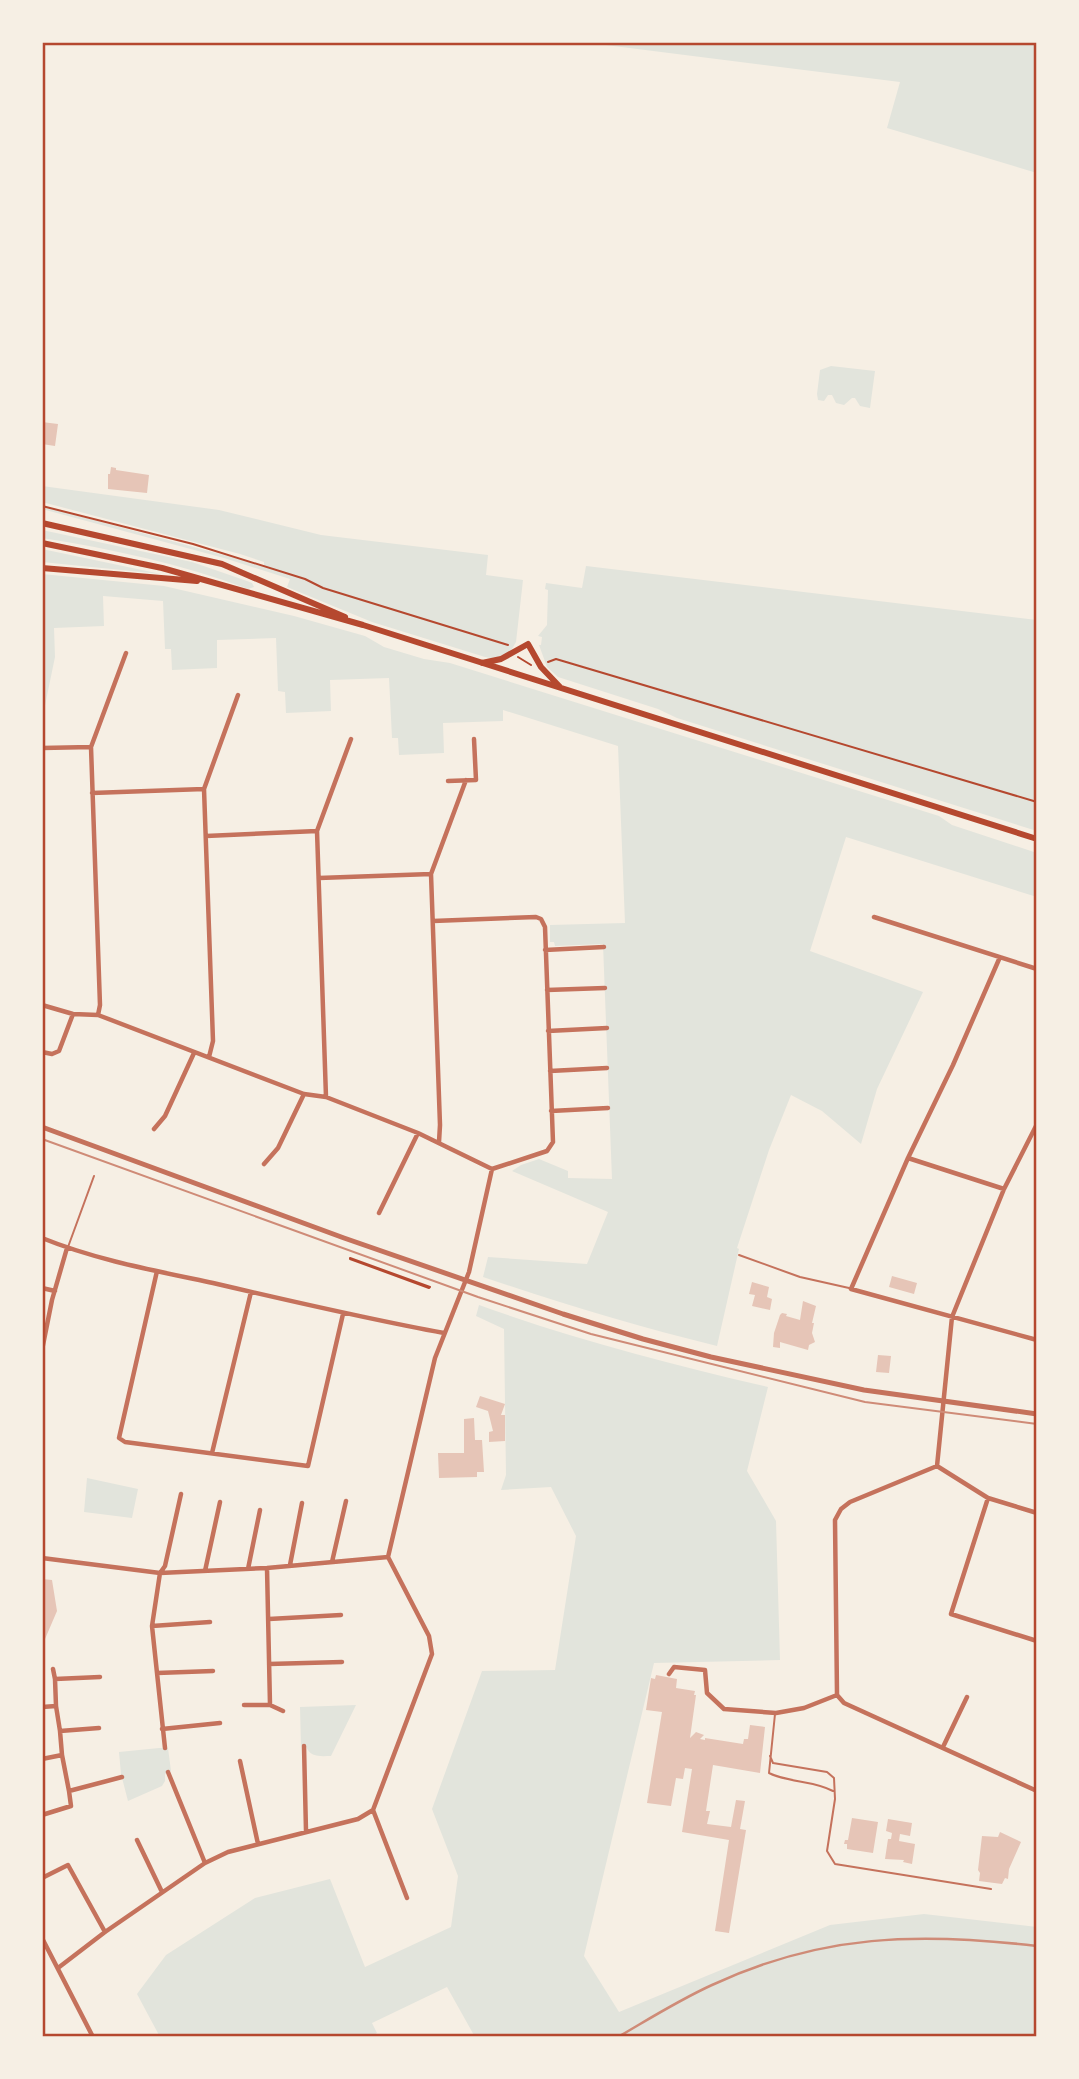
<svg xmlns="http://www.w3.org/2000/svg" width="1079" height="2079" font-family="Cabin,sans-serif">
<rect width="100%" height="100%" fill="#f6efe4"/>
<path fill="#e2e4dc" d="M582 42H1037V173L887 128 900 82Z
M831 366 875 371 870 408 860 406 855 398H852L844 405 836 403 832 395H828L824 401 818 400 817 394 820 370Z
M42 486 219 510 321 535 488 555 486 575 523 580 516 642 509 654 496 659 485 657 372 622 287 587 290 579 224 558 42 509V507L64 512 264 566V562L240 554 42 502Z
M42 530 192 562 247 581 252 583 254 587 248 589C182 564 112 549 42 538Z
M42 549 161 574 42 562Z
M586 566 1037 620V831L677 718 658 709 558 677 547 667 539 645H541L542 637 538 636 547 625 548 590 545 589 546 583 582 588Z
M42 574 164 586 294 616 365 636 384 647 424 659 450 663 939 816 952 825 1037 853V897L846 837 810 951 923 992 877 1089 861 1144 822 1111 791 1095 769 1150 737 1248 739 1249 717 1346C638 1327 560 1303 483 1277L488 1257 587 1264 608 1212 512 1171 521 1165 539 1159 568 1171V1178L612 1179 603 944 555 946 554 942H550V925L625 923 618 746 503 710V721L443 723 444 753 399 755 398 738H392L389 678 330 680 331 711 286 713 285 692 278 691 276 638 217 640V668L172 670 171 649H165L163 601 103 596 104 626 54 628 55 657 43 715 42 731Z
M479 1305C573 1339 670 1364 768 1387L747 1471 776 1521 780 1660 654 1663 584 1956 619 2012 830 1925 924 1914 1037 1927V2037H475L447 1987 372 2023 377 2033 371 2037H160L137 1994 166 1955 255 1898 330 1879 365 1967 451 1927 458 1876 432 1809 482 1671 555 1670 576 1536 551 1487 501 1490 506 1475 504 1329 476 1316Z
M87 1478 138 1489 132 1518 84 1512Z
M356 1705 331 1756C321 1756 310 1758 306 1746H301L300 1707Z
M159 1748H168L171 1771 165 1774V1781L162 1786 128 1801 121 1774 119 1752Z"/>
<path fill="#e6c5b7" d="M42 422 58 424 55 446 42 444Z
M111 467 116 468V470L149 475 147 493 108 489V474H110Z
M892 1276 917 1283 914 1294 889 1287Z
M752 1282 769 1287 767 1297 772 1299 770 1310 752 1306 755 1295 749 1294Z
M803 1301 816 1306 812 1323H814L812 1333 815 1342 809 1345 808 1350 780 1342V1348L773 1347 774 1333 780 1315 782 1313 787 1314 786 1316 800 1320Z
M878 1355 891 1356 889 1373 876 1372Z
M480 1396 505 1404 501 1415H505V1441L489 1442V1432L493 1431 488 1411 476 1407Z
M474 1418 475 1440H482L484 1472H477V1477L439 1478 438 1453H464V1419Z
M42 1579 52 1580 57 1611 45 1639H42Z
M656 1675 677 1679 676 1688 695 1691 694 1695H696L690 1738 696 1732 704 1735 700 1739 705 1740V1738L743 1744 744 1739H748L750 1725 765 1727 760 1773 713 1765 706 1811H710L707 1824 731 1827 736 1800 745 1801 740 1829 746 1830 729 1933 715 1931 729 1840 682 1832 692 1769 685 1768 683 1779 676 1778 671 1806 647 1803 662 1712 646 1710 651 1678 655 1679Z
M852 1818 878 1822 873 1853 847 1849V1844H844L845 1840H848Z
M888 1819 912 1823 910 1836 900 1834 899 1841 915 1844 912 1864 903 1862 904 1860 885 1859 888 1839H891L892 1833 886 1831Z
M1000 1832 1021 1842 1009 1869 1008 1879 1005 1878 1002 1884 979 1881 980 1873 978 1870 982 1836 998 1837Z"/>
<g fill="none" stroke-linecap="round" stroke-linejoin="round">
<path stroke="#b5482f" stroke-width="2" d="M42 506 193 544 305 579 323 588 508 645
M518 657 531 665
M548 662 556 659 1037 802
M350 1258 430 1287 429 1288 350 1259Z"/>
<path stroke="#c5725c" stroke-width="2" d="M68 1247 94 1176
M739 1255 800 1277 849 1288
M775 1714 769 1773C789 1783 813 1780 833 1791
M770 1756 773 1763 827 1772 834 1778 835 1799 827 1851 835 1864 991 1889"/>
<path stroke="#c5725c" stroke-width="4.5" d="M42 748 91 747
M448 781 476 780 474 739
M204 789 238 695
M92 793 204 789 213 1041 209 1057
M317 831 351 739
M206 836 317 831 326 1097
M431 874 466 780
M319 878 431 874 440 1125 439 1142
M874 917 1037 969
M433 921 536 917 541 919 545 927 553 1142 547 1151 492 1169
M545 950 604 947
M1000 957 953 1065 908 1158 851 1289 1037 1340
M547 990 605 988
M42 1005 73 1014 98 1015 304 1094 326 1097 418 1133 492 1169
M98 1015 100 1005 91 747 126 653
M548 1031 607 1028
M42 1052 52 1054 59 1051 73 1014
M550 1071 607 1068
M551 1111 608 1108
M1037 1124 1004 1189 952 1317 937 1466 988 1498 1037 1513
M154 1129 165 1116 194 1053
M908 1158 1004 1189
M264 1164 278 1148 304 1094
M379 1213 418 1133
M42 1238C96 1260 156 1271 213 1283 290 1301 367 1319 444 1333
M157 1271 119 1438 125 1442 308 1466 343 1314
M42 1288 55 1291
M42 1350 52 1300 67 1248
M212 1453 251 1292
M988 1498 951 1614 1037 1641
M42 1558 160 1573 267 1568 388 1557
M332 1562 346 1501
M290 1565 302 1503
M267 1568 270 1705
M248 1569 260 1510
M205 1571 220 1502
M269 1619 341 1615
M152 1626 210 1622
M269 1664 342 1662
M53 1669 55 1679
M157 1673 213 1671
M669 1674 674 1667 705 1670 707 1693 724 1709 776 1713 804 1708 837 1695 844 1703 1037 1791
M837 1694 835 1520 841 1509 850 1502 937 1466
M244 1705H270L283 1711
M56 1706 60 1731
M42 1707 56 1706 55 1679 100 1677
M162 1729 220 1723
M304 1746 306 1831
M943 1747 967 1697
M165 1748 152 1626 160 1573 165 1566 181 1494
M62 1755 69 1791
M42 1759 62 1755 60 1731 99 1728
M240 1761 258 1844
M168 1772 205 1863
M42 1815 71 1806 69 1791 122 1777
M137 1840 162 1892
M42 1878 68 1865 105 1932
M407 1898 373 1810 432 1654 429 1636 388 1557 435 1358 469 1272 492 1169
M42 1938 93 2037
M58 1968 105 1932 205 1863 228 1852 358 1819 373 1810"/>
<path stroke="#c5725c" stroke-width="5" d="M42 1127 344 1238 563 1314 643 1339 711 1357 864 1390 1037 1414"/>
<path stroke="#b5482f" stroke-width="6" d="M42 523 222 564 345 617
M42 543 162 568 363 625 1037 839
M42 568 197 581
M482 663 501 659 528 644 541 667 560 687"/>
<path stroke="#cf8b77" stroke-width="2" d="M42 1139 478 1297 591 1334 865 1402 1037 1424"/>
<path stroke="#cf8b77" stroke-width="2.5" d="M618 2037C649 2019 679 2000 712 1985 821 1934 920 1932 1037 1946"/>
</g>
<rect width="1079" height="2079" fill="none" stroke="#f6efe4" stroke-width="88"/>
<rect x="44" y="44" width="991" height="1991" fill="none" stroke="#b5482f" stroke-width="2.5"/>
</svg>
